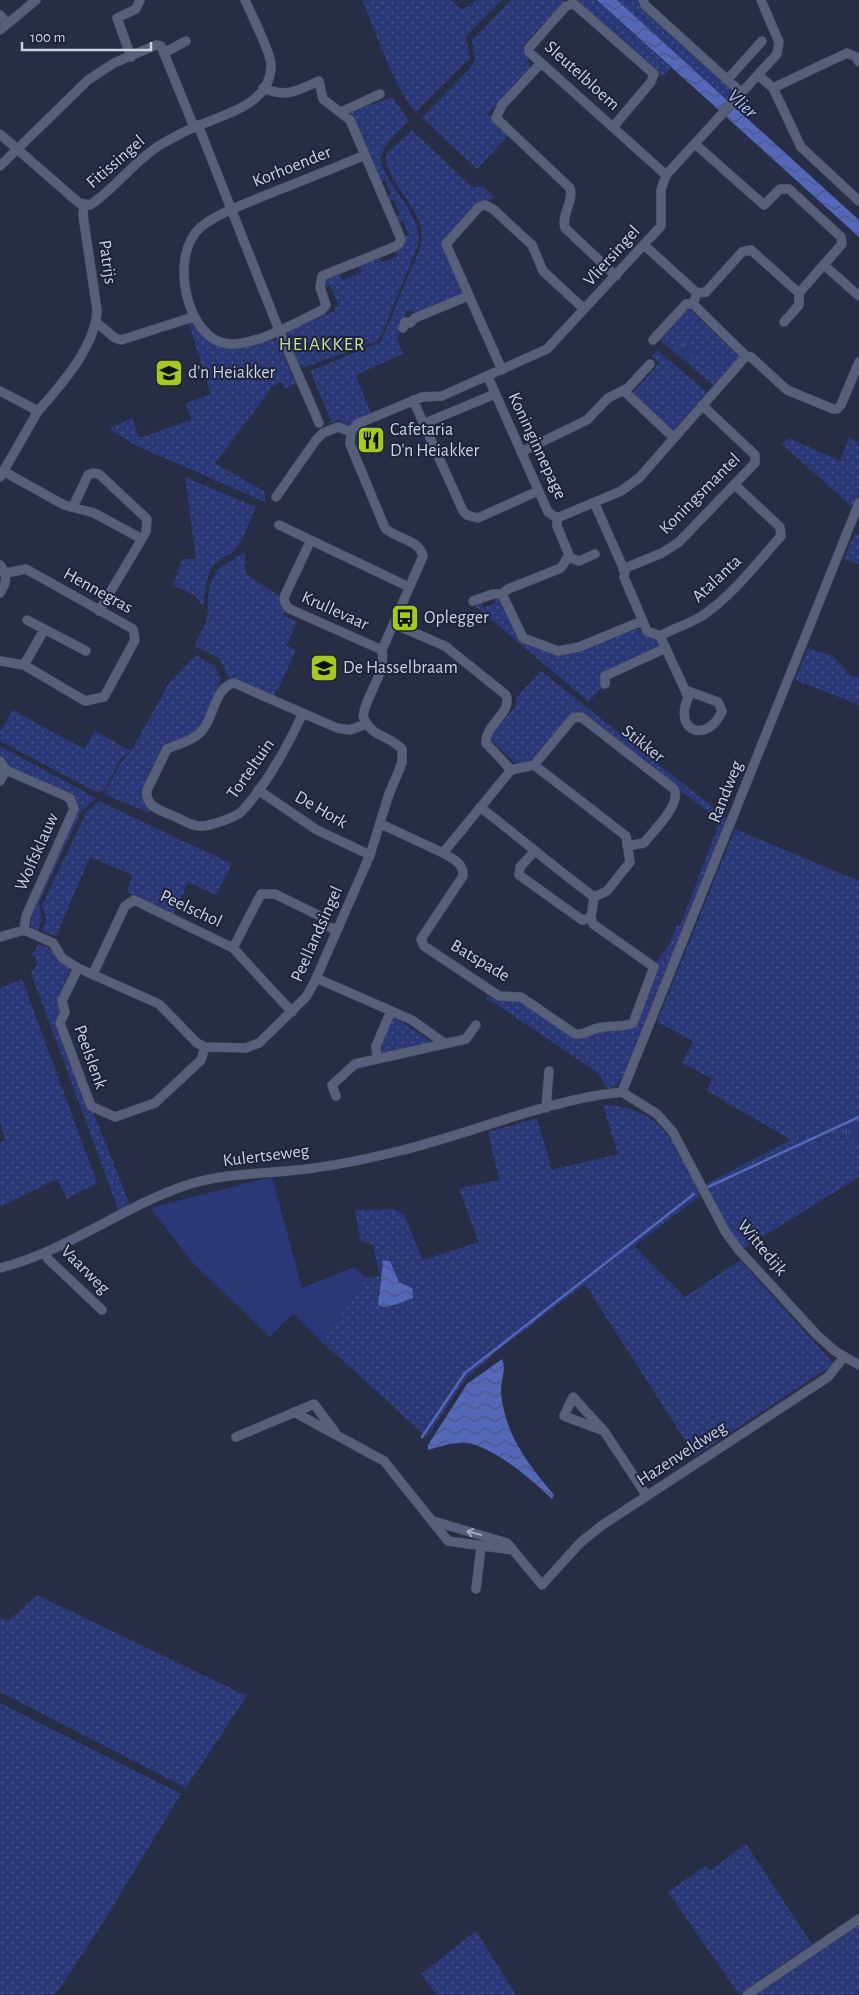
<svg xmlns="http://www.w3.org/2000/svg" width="859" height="1995" font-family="'Alegreya Sans',sans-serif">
<defs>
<pattern id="grass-dots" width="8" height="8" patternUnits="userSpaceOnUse" patternTransform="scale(1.25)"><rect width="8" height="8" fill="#2b3877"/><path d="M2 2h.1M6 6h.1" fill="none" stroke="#49548a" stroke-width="1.8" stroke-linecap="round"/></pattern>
<pattern id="park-tufts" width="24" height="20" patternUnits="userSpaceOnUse" patternTransform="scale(1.25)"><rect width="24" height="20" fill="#2b3877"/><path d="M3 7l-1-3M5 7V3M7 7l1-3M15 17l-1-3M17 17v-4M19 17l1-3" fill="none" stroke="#49548a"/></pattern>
<pattern id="water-waves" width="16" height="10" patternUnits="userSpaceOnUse" patternTransform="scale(1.25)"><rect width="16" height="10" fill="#5467b8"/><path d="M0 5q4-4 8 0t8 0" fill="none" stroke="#4a5584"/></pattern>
</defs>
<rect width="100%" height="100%" fill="#262d45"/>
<path fill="url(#grass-dots)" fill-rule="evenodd" d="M362 0H451L460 9 471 6 476 0H502L466 36 470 58 416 112C397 94 374 28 362 0Z
M511 0H565L524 45 530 68 488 114 509 135 477 169 422 118 470 68 475 60 472 40Z
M576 0H597L671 68 663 77Z
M617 0H638L731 88 733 96 728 101Z
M392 97 409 121C401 130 385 142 382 154 375 177 425 212 418 245L381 336 374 342 303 368 296 363 287 336 289 330 335 311 334 308 339 306 330 285 325 287 326 280 340 274 343 280 361 272 358 266 380 257 382 262 397 257 396 250 404 237 409 235 403 221 397 223 395 217 400 214 394 200 389 202 386 196 391 194 385 180 380 181 350 116 351 112Z
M412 130 473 188 483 186 495 198 479 203 444 244 465 293 417 313 410 310 406 312 397 339 403 354 356 375 371 414 352 427 339 420 325 425 331 421 310 371 381 342 420 248C431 209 383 185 386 154Z
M688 308 742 359 716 388 652 333 656 329 662 334Z
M188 321 216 343 277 340 293 377H296L298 382 285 389 282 382 271 387 265 397 215 463 265 492V502L137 446 109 429 132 418 139 438 191 420 186 403 211 394Z
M657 350 709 394 674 433 633 393 659 363 652 356Z
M849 437 859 443V493L853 508 782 444 789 438 840 461Z
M185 477 256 507C250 520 245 535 238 546 233 554 226 555 219 560 205 571 206 590 203 606L195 596 173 585 182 559H196Z
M855 533 859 535V564L844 559Z
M245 552V569L247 575 281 597 286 608 283 615 297 622 286 646 296 650 280 685 272 697 230 680 219 658 194 646 207 620 209 586 218 569Z
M496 596 500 599 522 642 555 655 632 627 658 638 663 648 601 674 604 685 589 702 474 605 481 602 484 608 495 603 493 597Z
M808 648 833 656 850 675 859 678V705L795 680Z
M196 655 215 666 221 680 199 730 194 735 166 746 141 794 150 813 107 796 105 792 120 764 131 751 121 758 104 791 96 792 0 741V731L13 710 84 749 95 731 131 751 169 683Z
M541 671 728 819 624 1075 620 1082 610 1089 604 1085 601 1077 591 1068 485 997 519 1001 571 1035 587 1031 622 1029 643 1005 658 969 656 962 668 947 677 925 680 926 720 821 584 716 570 715 531 764 517 765 491 740 493 733 515 707 517 697Z
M0 746 96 798 81 812 39 903 42 920 37 932 30 929 33 908 78 809 72 795 7 766 0 757Z
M99 801 232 864 216 895 188 882 174 914 127 892 132 875 90 857 56 936 42 931 46 919 42 905 86 813Z
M735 829 859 881V1119L835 1131 859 1142V1177L743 1249 725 1224 704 1185 791 1140 707 1091 712 1079 682 1063 693 1041 657 1022Z
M39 944 53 950 57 961 71 968 58 999 62 1008 57 1021 130 1205 119 1211 31 973 37 965 36 959 32 954Z
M22 979 97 1183 67 1199 57 1179 0 1207V1143L5 1140 0 1122V988Z
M394 1017 432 1042 382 1053 380 1044Z
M603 1105C663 1106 679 1148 701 1195L634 1246 685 1297 740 1260 834 1364 695 1456 585 1284 500 1349 466 1378 427 1437 322 1342 366 1278 380 1276 373 1245 360 1240 355 1210 395 1209 404 1215 423 1260 478 1242 459 1188 499 1180 488 1132 537 1118 552 1170 618 1154ZM383 1260 390 1261 399 1282 405 1283 406 1300 393 1306 378 1295Z
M37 1595 247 1696 186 1788 0 1692V1618L8 1621Z
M0 1703 181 1794 101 1926 55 1995H0Z
M746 1844 812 1944 739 1994 668 1892 705 1866 711 1870Z
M859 1925V1995H756Z
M476 1931 516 1995H437L421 1974Z"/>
<path fill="url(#park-tufts)" d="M685 340 697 352 688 361 676 350Z
M859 1119V1142L834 1131Z"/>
<path fill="#2b3877" d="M272 1177 302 1288 354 1267 366 1278 322 1342 293 1313 270 1337 194 1264 150 1208Z"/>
<path fill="url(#water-waves)" d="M597 0H617L859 220V237Z
M383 1260 390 1261 399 1282 412 1288 413 1298C402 1301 388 1310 378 1305Z
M502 1359C507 1370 500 1381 501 1393 505 1435 528 1464 554 1495L552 1499C534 1481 491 1445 466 1443 453 1442 440 1447 428 1450V1445L467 1384Z"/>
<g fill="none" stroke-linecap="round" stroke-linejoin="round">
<path stroke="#5467b8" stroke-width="2.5" d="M708 1187 859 1117
M422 1437 465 1373 694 1194"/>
<g stroke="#444a5e" stroke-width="10">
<path id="minor" d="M643 0 645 5 742 93
M0 15 7 23
M0 30 36 0
M164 53 186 41
M131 57 117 18 136 9 140 0
M541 63 502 105 496 118 570 188C574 202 561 214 565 228L616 276
M758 75 773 88 801 147 859 201
M727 80 762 41
M263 88C287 98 296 91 319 81L323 99 350 120 401 239 399 244 394 247 322 276 320 287 326 305 322 310C297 322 258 345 230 344 186 342 168 254 201 227 220 212 245 204 266 195 299 182 332 169 365 155
M773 88 847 53 856 57 859 62
M341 112 380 94
M198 125 279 330 319 423
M613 127 651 82 654 74 574 4 566 6 529 48V52L666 175
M0 134 79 203 90 205C116 188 134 161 160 145 172 138 185 131 197 126 226 114 272 104 271 64 270 51 251 14 245 0
M0 166 88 80 114 63 156 45 161 46 194 127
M644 245 697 293
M824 265 859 296
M693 304 697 293 706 292 742 252 751 250 799 293 842 244 841 237 789 189H780L764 205 695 144
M784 322 799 305V293
M97 323 115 338 121 340 193 317
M403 328 405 322 410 323 415 318 468 296
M746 356 751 357 787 390 833 409H837L841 405 859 362
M502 370 446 244 479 207 485 205 493 209 532 245 543 271 584 309
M488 377 548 512 557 518 621 491 639 478 746 356 693 304H686L653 340
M623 390 674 438
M0 391 38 411 0 477
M413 400 463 511 467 515 478 518 538 491
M38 411C61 385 96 346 97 310L83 215 84 205
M423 424 495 394
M351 432 357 424 422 397 442 396 547 349 661 226V190L666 175 777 54 779 42 761 0
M521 452 587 420 608 398 628 388 650 364
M3 471 64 505 94 513 142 539
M594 502 625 572 624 577 647 631 660 636C674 628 689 624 702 616 733 595 757 563 781 536L780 527 735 485
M73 507 88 475 93 473 99 474 147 519 146 532 99 611
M557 518V526L569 555 561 568 508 589 502 594 523 638 558 651 579 647 642 621
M279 525 409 587
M310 542 285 595C283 601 285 605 290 609L382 650
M568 557 579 561 595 554
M0 565C8 576 7 582 0 593
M623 569 662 553 679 542 755 463V455L702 405
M473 601 493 594H502
M27 620 86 651
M660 636 685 690 718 702 722 711C708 744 673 732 688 698L685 690
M0 661 24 665 85 701 104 697 135 640 133 629 26 569 6 573
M24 665 44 630
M605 684V676L666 648
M303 713C289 744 265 787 242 811 237 817 208 827 199 826 190 826 180 818 171 815 159 810 145 806 147 790L167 749C176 745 188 742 196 736 215 724 212 688 234 683L337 728 350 730 366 724
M0 761 6 770 70 798 74 809 26 916 24 930
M534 765 573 718 581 717 674 789C682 804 653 831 644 843L627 846
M0 781 6 770
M258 790 317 830 370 855
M480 807C519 837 555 868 594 897
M381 824 443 853 511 770 486 743C485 724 513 713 506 695L445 646 394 624
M534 852 520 867 519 875 582 920 591 918
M443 853C453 859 464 863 463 876L421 939 424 946 499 996 521 997 575 1034C584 1035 589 1030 598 1028 610 1025 622 1028 633 1023L654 967 593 924 591 918 594 897 607 891 630 862 626 836 534 765 511 770
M0 937 24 930 53 943 62 958 78 968 159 1004 197 1043 205 1047 246 1048 259 1043 306 997 314 983 370 855 389 794 402 763V749C388 734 371 738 363 716 367 692 386 675 382 650L423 556C419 539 396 539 385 528L350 444 351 432 338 427 323 433 316 440 276 497
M233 948 261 894H275L320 916 326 926 337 930
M78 968 62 1001 65 1012 60 1023 91 1106 115 1117 155 1103 201 1060 205 1047
M93 974 125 906 134 900 233 948 292 1012
M316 978 412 1020 444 1043
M377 1059 376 1046 391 1011
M622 1092 859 503
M622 1092 657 1114 673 1132 725 1231 738 1249 817 1335 835 1351 859 1365
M336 1096 332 1085 355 1064 466 1039 476 1025
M546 1108 549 1071
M46 1253 48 1259 102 1310
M0 1268C68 1251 124 1205 190 1184 222 1174 255 1174 287 1171 324 1168 363 1160 399 1151 474 1133 545 1100 622 1092
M294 1412 384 1461 448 1541 513 1550 542 1585 580 1543 601 1526 828 1377 844 1357
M604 1431 564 1416 573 1397 604 1431 647 1496
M236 1437 314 1404 335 1432
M433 1521 507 1543 513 1550
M476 1589 481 1547
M747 1995 859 1919"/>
</g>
<use href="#minor" stroke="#575f7a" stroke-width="9"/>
</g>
<defs><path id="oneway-shaft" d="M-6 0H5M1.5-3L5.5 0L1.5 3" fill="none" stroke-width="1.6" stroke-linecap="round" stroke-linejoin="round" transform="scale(1.25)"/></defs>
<use stroke="#a3a9bd" href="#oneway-shaft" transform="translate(474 1533) rotate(-164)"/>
<defs>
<g id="school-square" transform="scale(1.4375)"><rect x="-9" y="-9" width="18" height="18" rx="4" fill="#a6c820" stroke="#1d233a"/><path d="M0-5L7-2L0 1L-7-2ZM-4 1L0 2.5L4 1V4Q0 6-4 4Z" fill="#111"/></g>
<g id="restaurant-square" transform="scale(1.4375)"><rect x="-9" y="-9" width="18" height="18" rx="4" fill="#a6c820" stroke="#1d233a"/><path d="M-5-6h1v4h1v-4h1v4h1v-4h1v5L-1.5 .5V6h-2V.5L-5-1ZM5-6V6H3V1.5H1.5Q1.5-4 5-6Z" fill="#111"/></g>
<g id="bus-square" transform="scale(1.4375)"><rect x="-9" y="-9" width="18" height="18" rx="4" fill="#a6c820" stroke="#1d233a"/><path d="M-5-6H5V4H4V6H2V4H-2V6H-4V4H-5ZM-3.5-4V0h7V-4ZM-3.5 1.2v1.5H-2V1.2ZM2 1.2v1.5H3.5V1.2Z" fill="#111"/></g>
</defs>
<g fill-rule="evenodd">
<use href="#school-square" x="169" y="373"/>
<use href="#restaurant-square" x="371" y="440"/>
<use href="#bus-square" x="405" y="618"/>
<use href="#school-square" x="324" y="668"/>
</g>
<g text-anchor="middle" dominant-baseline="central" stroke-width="4" stroke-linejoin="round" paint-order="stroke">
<g font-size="18" fill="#ccd1e1" stroke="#1d233a">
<text transform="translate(582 76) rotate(42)">Sleutelbloem</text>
<text transform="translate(116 162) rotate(-41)">Fitissingel</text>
<text transform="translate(292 167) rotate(-22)">Korhoender</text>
<text transform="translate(612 256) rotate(-48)">Vliersingel</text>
<text transform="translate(107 262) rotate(82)">Patrijs</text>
<text transform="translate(537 446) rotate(65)">Koninginnepage</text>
<text transform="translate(700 494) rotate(-45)">Koningsmantel</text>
<text transform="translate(717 579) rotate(-43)">Atalanta</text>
<text transform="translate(98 591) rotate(29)">Hennegras</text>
<text transform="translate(335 611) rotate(24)">Krullevaar</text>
<text transform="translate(643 744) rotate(38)">Stikker</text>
<text transform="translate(251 769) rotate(-55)">Torteltuin</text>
<text transform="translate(726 792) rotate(-68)">Randweg</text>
<text transform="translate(321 810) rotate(30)">De Hork</text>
<text transform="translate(37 852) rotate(-66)">Wolfsklauw</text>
<text transform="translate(191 909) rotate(25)">Peelschol</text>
<text transform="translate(317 934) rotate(-66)">Peellandsingel</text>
<text transform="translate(480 961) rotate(31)">Batspade</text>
<text transform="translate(90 1057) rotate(70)">Peelslenk</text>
<text transform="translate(266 1156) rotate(-7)">Kulertseweg</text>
<text transform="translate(762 1248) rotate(50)">Wittedijk</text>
<text transform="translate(85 1270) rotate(45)">Vaarweg</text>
<text transform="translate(682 1454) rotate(-33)">Hazenveldweg</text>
</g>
<g font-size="18" fill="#ccd1e1" stroke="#1d233a" text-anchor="start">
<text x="188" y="373">d'n Heiakker</text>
<text x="390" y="430">Cafetaria<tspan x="390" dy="21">D'n Heiakker</tspan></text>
<text x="424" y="618">Oplegger</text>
<text x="343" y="668">De Hasselbraam</text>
</g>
<g font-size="19" font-style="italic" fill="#b6c3ef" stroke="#1d233a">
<text transform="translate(742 104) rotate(42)">Vlier</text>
</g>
<g font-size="19" letter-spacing="1" fill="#cbe095" stroke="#1d233a">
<text x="322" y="344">HEIAKKER</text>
</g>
</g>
<path d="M22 42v8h129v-8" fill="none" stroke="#ccd1e1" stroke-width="2.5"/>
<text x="30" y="42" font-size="15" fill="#ccd1e1" stroke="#1d233a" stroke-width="4" paint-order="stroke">100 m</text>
</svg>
